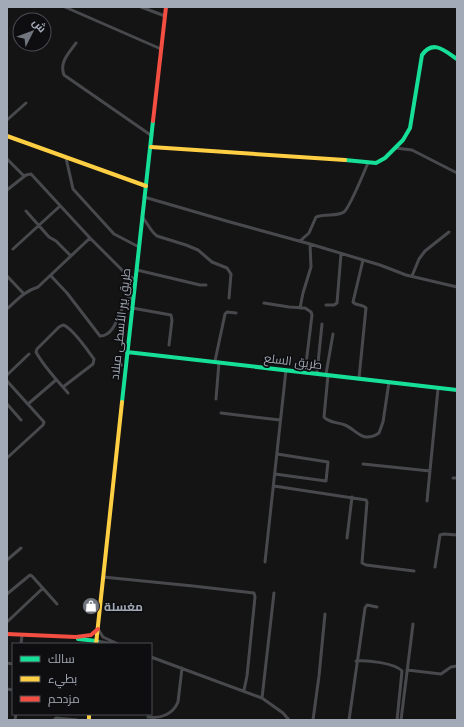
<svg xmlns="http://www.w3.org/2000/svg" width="464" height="727" font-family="'Golos Text',Cairo,sans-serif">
<rect width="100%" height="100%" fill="#141414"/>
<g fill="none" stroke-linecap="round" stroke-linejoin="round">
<path stroke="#48494d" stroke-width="3" d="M65 7 161 49
M141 7 165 16
M76 43C69 53 59 62 64 75L152 136
M7 120 26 103
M395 148 412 150 457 173
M66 158 73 189 114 234 139 247
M7 159 24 176
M7 190 26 175 31 174 90 238 122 270 135 280
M144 197 230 222 310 244 380 265 406 275 457 287
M26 211 49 237 56 241 71 256
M142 217C148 223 150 231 157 236L186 245 198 250 212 262 227 268 231 274 229 298
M300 241 309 233 316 217C325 213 337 217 344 212 350 207 364 172 368 163
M13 249 60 206
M137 270 200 285H206
M7 276 24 294
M51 276 67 293 100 336C116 336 120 308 127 299L129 298 133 299
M412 276 419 259 425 251 449 232
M264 303 289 307 305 308 311 312 312 315 305 372
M326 305H334L337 303 341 254
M132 308 171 315 172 320 169 345
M300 308 303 293 311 267 310 244
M7 309C17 300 25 291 38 287L90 238
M215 361 225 314 227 312 236 313
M317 373 322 324
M326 374 333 334
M7 375 29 354
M328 375 324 417C329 423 337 422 345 425 357 430 362 444 379 433L383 422 389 382
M359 378 366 308C363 304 356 306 353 302L363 260
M7 381 44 422 43 425 7 458
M63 387 93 364 94 359C88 351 72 327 63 325L59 327 37 349 36 352C44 367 57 380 68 393
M216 399 219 362
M7 404 21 420
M28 404 56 380
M221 413 280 420
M363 464 430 471
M275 474 326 481 328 462 277 454
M453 478H457
M274 486 366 500 367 502 362 563 366 565 414 571
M427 501 438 389
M347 538 352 497
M7 560 21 548
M265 562 286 370
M435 567 440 535 444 534 457 535
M103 577 193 586 254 593 255 597 247 676 244 690
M7 594 30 575 32 576 57 604
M7 622 43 588
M98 629 103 637 118 644
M97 641 114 644
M21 644 22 635
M151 657 262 698 283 713 289 720
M356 661C367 660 395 663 402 671L397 720
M7 663 13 664
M407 670 441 674 451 667 457 666
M7 689 13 690
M262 698 274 593
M148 717C161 719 173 714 178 702L182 668
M15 720 16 714
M54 720 56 718 77 720
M313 720 319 676 325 614
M349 720 365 608 367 605 377 607
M401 720 413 624"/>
<path stroke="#16e098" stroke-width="4" d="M345 160 376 163 385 158 403 140 410 128 422 55C433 39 445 51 457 59
M127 352 457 390
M122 402 153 121
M78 639 97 641"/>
<path stroke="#ffcf43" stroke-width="4" d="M7 136 146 186
M151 147 345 160
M96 644 122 402
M89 714V720"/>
<path stroke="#f24e42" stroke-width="4" d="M153 121 166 7
M7 634 76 637 91 635 98 629"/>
</g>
<defs>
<g id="shop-disc" transform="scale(0.9)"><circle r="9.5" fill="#71767e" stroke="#0e0e10"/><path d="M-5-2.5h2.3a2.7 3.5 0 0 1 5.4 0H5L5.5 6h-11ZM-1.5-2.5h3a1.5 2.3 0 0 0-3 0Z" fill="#fff"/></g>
</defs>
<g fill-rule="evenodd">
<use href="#shop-disc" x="91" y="606"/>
</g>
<g text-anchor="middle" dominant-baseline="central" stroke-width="3.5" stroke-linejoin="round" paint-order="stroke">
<g font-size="12" fill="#a3aab7" stroke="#0e0e10">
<text transform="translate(120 324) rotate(-84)">طريق بير الأسطى ميلاد</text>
<text transform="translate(293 361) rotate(7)">طريق السلع</text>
</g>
<g font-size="12" font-weight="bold" fill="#a3aab7" stroke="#0e0e10" text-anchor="start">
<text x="104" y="606">مغسلة</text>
</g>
</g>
<rect width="464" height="727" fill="none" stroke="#a3aab7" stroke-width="16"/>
<rect x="12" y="643" width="140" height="72" fill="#0e0e10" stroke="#4a4c53"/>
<rect x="20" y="656" width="20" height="6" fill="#16e098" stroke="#4a4c53"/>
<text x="48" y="663" font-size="12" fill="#a3aab7">سالك</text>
<rect x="20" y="676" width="20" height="6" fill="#ffcf43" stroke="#4a4c53"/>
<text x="48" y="683" font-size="12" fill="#a3aab7">بطيء</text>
<rect x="20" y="696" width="20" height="6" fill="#f24e42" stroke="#4a4c53"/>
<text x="48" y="703" font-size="12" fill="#a3aab7">مزدحم</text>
<g transform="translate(32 32) rotate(48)"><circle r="19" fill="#0e0e10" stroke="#4a4c53"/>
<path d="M0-3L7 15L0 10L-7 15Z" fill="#71767e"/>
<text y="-6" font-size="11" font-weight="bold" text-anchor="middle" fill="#a3aab7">ش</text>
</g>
</svg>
